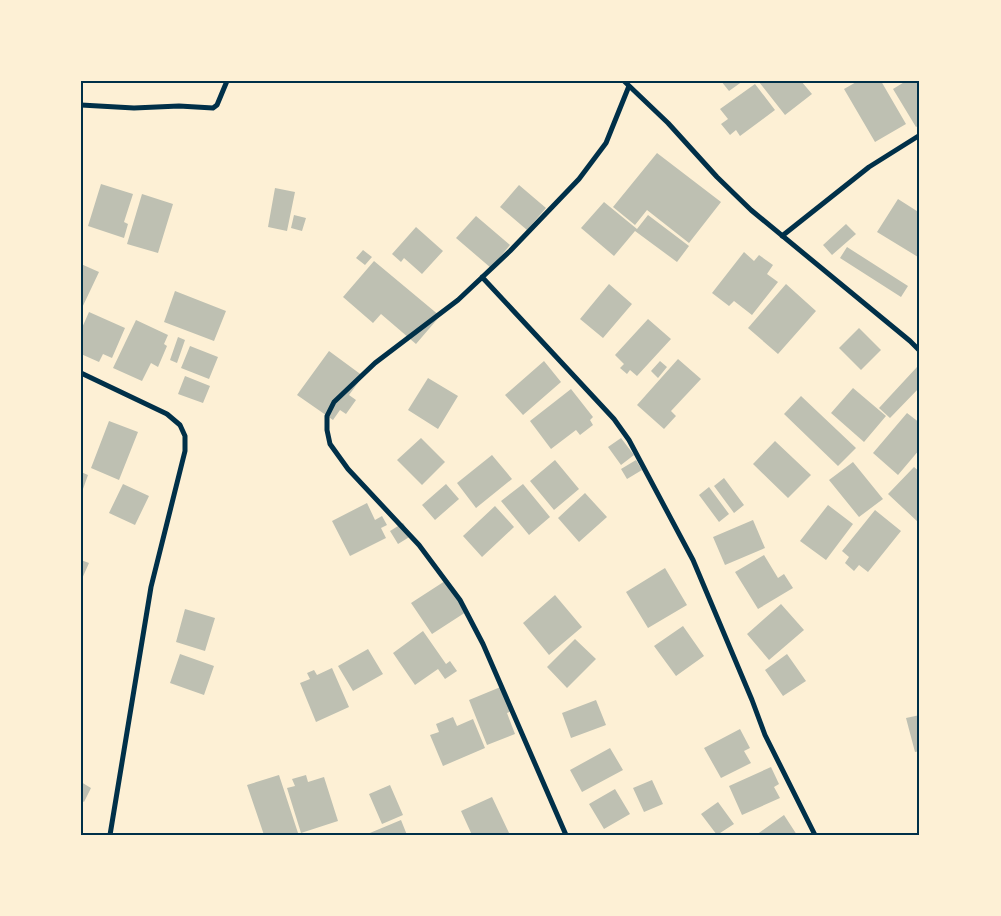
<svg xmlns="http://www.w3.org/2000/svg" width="1001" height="916" font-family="'IBM Plex Sans',sans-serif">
<rect width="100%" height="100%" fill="#fdf0d5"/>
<path fill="#bec0b2" d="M721 81H743L729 91Z
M761 81H801L812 94 785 115 759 82Z
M858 81H881L906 124 875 142 844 89Z
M906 81H920V125L916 127 893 89Z
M755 84 775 110 740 136 736 130 730 135 721 124 728 119 720 109Z
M657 153 721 202 689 243 647 210 635 225 613 207Z
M101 184 133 194 124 222 128 224 124 238 88 226Z
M519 185 546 208 527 230 500 207Z
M275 188 295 192 287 231 268 227Z
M142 194 173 204 158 253 127 244Z
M898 199 920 213V254L918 257 877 232Z
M604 202 637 229 648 215 689 246 677 262 635 231 614 256 581 228Z
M294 215 306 218 302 231 291 228Z
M476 216 510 245 491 268 456 238Z
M846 224 856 234 832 255 823 245Z
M416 227 443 251 422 274 404 258 401 262 392 254Z
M847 247 908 286 901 297 840 258Z
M363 250 372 257 365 265 356 258Z
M744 252 754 261 759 255 773 265 767 274 778 282 752 315 734 301 729 306 712 293Z
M374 261 440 316 416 344 381 314 373 323 343 297Z
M81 264 99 272 81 310Z
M609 284 632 304 603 338 580 319Z
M786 284 816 311 778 354 748 328Z
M175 291 226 311 214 341 164 322Z
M89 312 125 328 112 358 103 354 99 362 81 354 83 346 81 345V330Z
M648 319 671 339 637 376 630 370 627 374 620 368 624 364 615 355Z
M136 320 168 335 164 344 167 346 158 367 151 363 142 381 113 368Z
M859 328 881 350 861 370 839 348Z
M178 337 185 340 177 363 170 360Z
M190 346 218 357 209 379 181 368Z
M329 351 363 376 349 395 356 400 346 414 340 410 333 420 297 395Z
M678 359 701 379 671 411 676 416 664 429 637 405Z
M544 361 561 382 523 415 505 395Z
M660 361 667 367 658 378 651 371Z
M917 367 920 370V387L890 418 879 408Z
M185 376 210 386 203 403 178 394Z
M428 378 458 396 438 429 408 410Z
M853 388 886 416 864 442 831 413Z
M571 389 593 417 590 420 593 425 580 435 576 430 551 449 530 421Z
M801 396 856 448 838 466 784 414Z
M907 413 920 423V449L898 475 873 453Z
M109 421 138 432 119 480 91 468Z
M421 438 445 462 422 485 397 460Z
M621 438 634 455 621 465 608 447Z
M775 441 811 475 788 498 753 464Z
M492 455 512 479 476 508 457 483Z
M555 460 579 489 554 510 530 481Z
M636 460 642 470 627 479 621 469Z
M853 462 883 499 859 517 829 480Z
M914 467 920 472 919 523 888 494Z
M81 472 88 475 83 489H81Z
M724 478 744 505 734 513 714 486Z
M123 484 149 496 135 525 109 513Z
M446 484 459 499 435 520 422 505Z
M523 484 550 517 529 535 501 501Z
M709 487 729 514 719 522 699 495Z
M585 493 607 517 579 542 558 518Z
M367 503 375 520 382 516 387 525 381 528 386 538 350 556 332 521Z
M828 505 853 524 826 560 800 541Z
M495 506 514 527 482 557 463 536Z
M875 510 901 531 868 572 859 565 854 571 845 563 849 557 842 551Z
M753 520 765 548 725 565 713 537Z
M403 523 411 536 398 544 390 531Z
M764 555 778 578 784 574 793 588 758 609 735 572Z
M81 560 89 563 81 581Z
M665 568 687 605 648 628 626 592Z
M445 581 466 612 432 634 411 603Z
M555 595 582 627 549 655 523 623Z
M781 604 804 630 769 660 747 634Z
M185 609 215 618 205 651 176 642Z
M683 626 704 656 676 676 654 646Z
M423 631 446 664 450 661 457 671 445 679 438 669 415 685 393 653Z
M575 639 596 659 567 688 547 667Z
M368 649 383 674 353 691 338 666Z
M180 654 214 666 204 695 170 683Z
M787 654 806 681 783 696 765 670Z
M332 668 349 707 316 722 300 683 310 679 307 673 314 670 317 675Z
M503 686 512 711 507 713 515 734 487 745 469 700Z
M596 700 606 725 571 738 562 713Z
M920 715V751L915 752 906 718Z
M453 717 457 726 473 719 485 748 443 766 430 735 439 732 436 724Z
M740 729 750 748 744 751 751 763 721 778 704 748Z
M610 748 623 770 582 792 570 770Z
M771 767 779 784 774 787 780 798 742 815 729 786Z
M279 775 298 833 264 835 247 785Z
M306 775 308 782 324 777 338 821 301 833 287 788 295 786 292 779Z
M652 780 663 804 644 812 633 788Z
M81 782 91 788 84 802 81 800Z
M390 785 403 815 382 824 369 794Z
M615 789 630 814 604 829 589 804Z
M492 797 510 835H472L461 811Z
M718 802 734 824 717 835 701 814Z
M784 815 797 835H756Z
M401 820 407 835H365Z"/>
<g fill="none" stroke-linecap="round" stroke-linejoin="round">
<path stroke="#003049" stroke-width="5" d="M624 81 668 123 717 177 751 210 910 341 920 351
M81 105 134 108 179 106 213 108 217 105 227 81
M782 236 869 167 920 135
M482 277 614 419 629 440 693 560 752 700 765 735 815 835
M81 373 167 414 180 425 185 436V451L151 587 110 835
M566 835 483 644 460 600 419 545 348 469 330 444 327 430V416L334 402 375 363 458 300 510 251 579 179 606 143 629 86"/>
</g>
<rect width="1001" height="916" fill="none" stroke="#fdf0d5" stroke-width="165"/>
<rect x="82" y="82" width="836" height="752" fill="none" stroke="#003049" stroke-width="2"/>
</svg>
